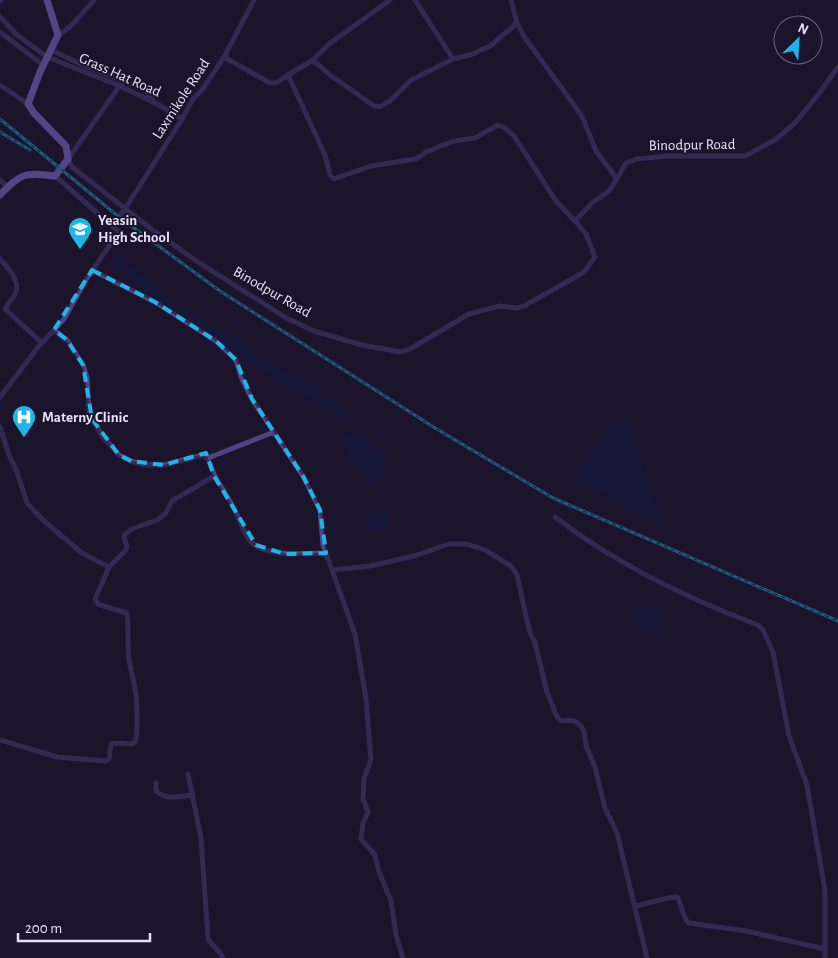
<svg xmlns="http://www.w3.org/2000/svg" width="838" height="958" font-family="'Alegreya Sans',sans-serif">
<rect width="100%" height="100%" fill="#1b142a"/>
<path fill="#101b46" d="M113 254H117L123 257 154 285 173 300 222 331 241 337 250 349 262 357 285 370 305 378 327 398 340 404 350 413 345 420H341L242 359 115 269C111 264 109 260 113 254Z
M628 421 649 486 667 530 574 478 612 422Z
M353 429 385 454 388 461 378 481 372 484C359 473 344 456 340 438Z
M370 513 384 514 388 516 389 522 385 528 372 530 367 527 365 522Z
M656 606 663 630 652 634 641 633 635 628 631 621 635 610 643 607Z"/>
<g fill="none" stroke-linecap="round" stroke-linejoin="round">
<path stroke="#504385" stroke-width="5" d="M415 0 453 59
M511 0 517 23 523 35 582 116 596 151 617 179
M0 1 1 0
M0 17 16 34 47 57 120 86 159 105 182 119
M0 32 43 65
M58 35C72 28 83 12 94 0
M51 50 85 66 123 81 143 87 153 101
M224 57 270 83H276L288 75 325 155 330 175 334 179 371 166 416 159 426 152 454 141 475 138 498 125 505 128 514 136 556 201 575 221
M313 60 330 75 374 106 379 107 390 101 411 80 453 59 473 54 490 46 517 23
M288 75 313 60 329 44 390 0
M123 81 68 159 72 167 154 231 198 262 288 319 314 331 362 345 401 352 410 349 469 314 500 306 517 308 524 306 584 272 595 257 586 234 575 221 592 203 609 191 617 179 626 163 637 159 666 156H745L775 140 794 124 818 95 838 67
M0 85 28 104
M0 180 8 187
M112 226 125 209 182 119 193 99 202 90 224 57 254 0
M0 259C7 267 20 280 16 292 14 298 7 303 5 309L42 343
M92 270 155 302 216 341 236 360 241 377 252 399 303 476 320 510 323 545 355 634 366 699 371 760 364 778 363 799 368 812 363 823 361 839 375 855 379 872 391 901 396 935 403 958
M54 330 67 340 83 365 87 377 89 414 102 436 119 455 131 461 144 465H164L203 455C211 460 211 470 216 478 222 489 230 499 235 511 240 521 244 534 251 542 267 558 305 553 326 553
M0 397 39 346 64 319 87 278 119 232 55 176
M0 427 9 455 17 472 27 503 44 521 82 553 109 567 95 599 98 604 100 605 127 613C129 628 127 644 129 659 130 669 134 679 135 689 137 697 139 739 134 743 130 745 118 742 111 744L109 759 105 761 57 757 0 740
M208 458 274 432
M555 517C616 564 686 598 758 625L763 630 773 652 789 736 807 785 825 891V958
M109 567 126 550 127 546 124 538 125 534 132 529 157 520 166 513 172 501 214 476
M333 570 370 566 414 556 449 544H467L485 550 511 566 517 575 527 621 531 635 535 643 547 692 557 717 560 720 574 721 580 725 584 731 586 746 595 767 605 808 617 833 647 958
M188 774 201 838 208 938C211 946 220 950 223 958
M156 783V791C167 801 180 796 193 795
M636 906 668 898 677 897C683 905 681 916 689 923L746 931 825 949"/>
<path stroke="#947ff4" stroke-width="7" d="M0 195C21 173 25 172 55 176L68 159 66 146 34 113 28 104 40 72 58 35 47 0"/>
<g stroke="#1cb6eb" stroke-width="3">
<path id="rail" d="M0 119 119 217 220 291 435 428 553 498 838 621
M0 132 30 150"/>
</g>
<use href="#rail" stroke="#1b142a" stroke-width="1" stroke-dasharray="4" stroke-linecap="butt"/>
</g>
<path d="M0 0H838V958H0ZM92 270 155 302 216 341 236 360 252 399 303 476 320 510 326 553 285 554 256 545 214 476 206 453 164 465 131 461 119 455 92 419 83 365 67 340 54 330Z" fill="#1b142a" fill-opacity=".55" fill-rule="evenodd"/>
<path fill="none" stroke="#1cb6eb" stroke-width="4" stroke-dasharray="10 6" stroke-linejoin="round" d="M92 270 155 302 216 341 236 360 252 399 303 476 320 510 326 553 285 554 256 545 214 476 206 453 164 465 131 461 119 455 92 419 83 365 67 340 54 330Z"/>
<defs>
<g id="school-pin" transform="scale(1.25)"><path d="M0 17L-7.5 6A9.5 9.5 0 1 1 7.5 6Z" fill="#1cb6eb" stroke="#1b142a"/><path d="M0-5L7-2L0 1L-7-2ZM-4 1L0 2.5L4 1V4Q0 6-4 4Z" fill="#fff"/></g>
<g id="hospital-pin" transform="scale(1.25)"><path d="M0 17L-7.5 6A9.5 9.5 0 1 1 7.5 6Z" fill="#1cb6eb" stroke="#1b142a"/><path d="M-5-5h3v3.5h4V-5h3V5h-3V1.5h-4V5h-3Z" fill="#fff"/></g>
</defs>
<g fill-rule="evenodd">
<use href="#school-pin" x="80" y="229"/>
<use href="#hospital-pin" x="24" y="417"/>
</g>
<g text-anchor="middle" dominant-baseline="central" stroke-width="4" stroke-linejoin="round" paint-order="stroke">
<g font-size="15" fill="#e7dffc" stroke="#1b142a">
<text transform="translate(120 75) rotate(24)">Grass Hat Road</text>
<text transform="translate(181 99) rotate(-57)">Laxmikole Road</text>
<text transform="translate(692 145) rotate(-1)">Binodpur Road</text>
<text transform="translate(272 292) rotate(30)">Binodpur Road</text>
</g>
<g font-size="15" font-weight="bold" fill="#e7dffc" stroke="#1b142a" text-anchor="start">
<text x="98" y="220">Yeasin<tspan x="98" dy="17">High School</tspan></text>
<text x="42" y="417">Materny Clinic</text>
</g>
</g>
<g transform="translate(798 40) rotate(25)"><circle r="24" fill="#1b142a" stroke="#6d657e"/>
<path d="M0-4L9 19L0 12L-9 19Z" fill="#1cb6eb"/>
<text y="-8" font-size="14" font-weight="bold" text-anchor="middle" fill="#e7dffc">N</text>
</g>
<path d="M18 933v8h132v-8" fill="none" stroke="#e7dffc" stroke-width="2.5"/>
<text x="25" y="933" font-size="15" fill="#e7dffc" stroke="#1b142a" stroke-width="4" paint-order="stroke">200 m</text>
</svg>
